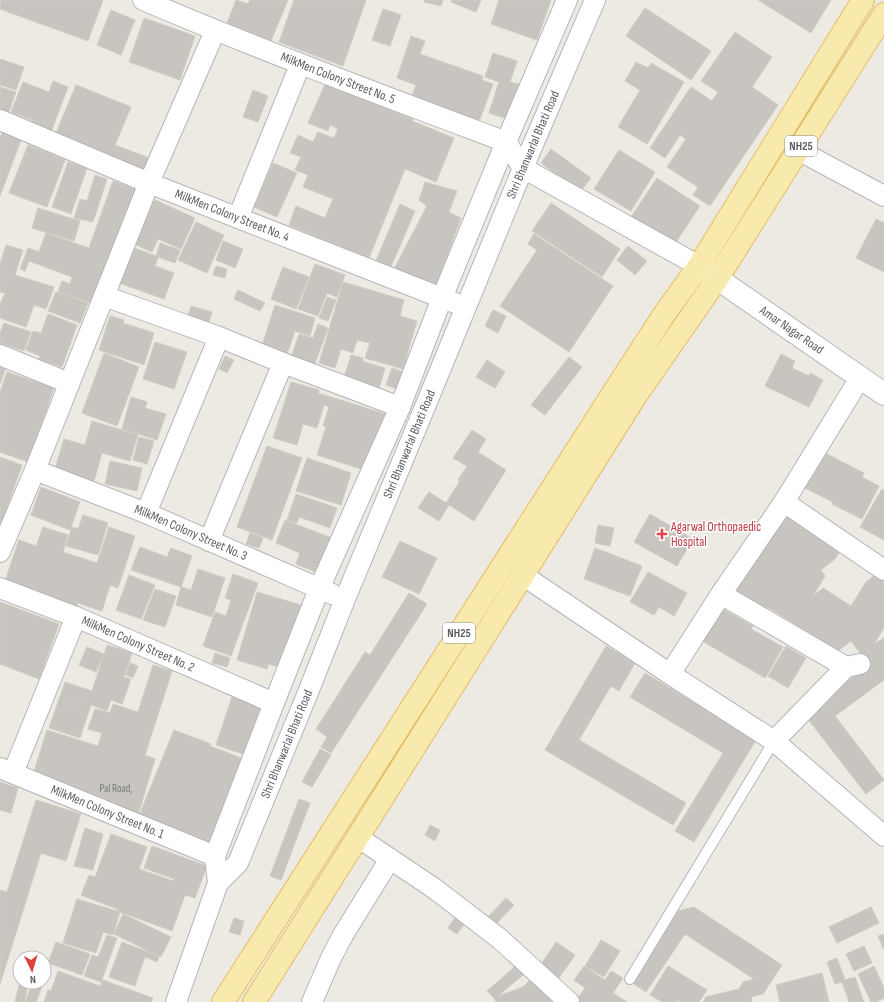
<svg xmlns="http://www.w3.org/2000/svg" width="884" height="1002" font-family="'Sofia Sans Condensed',sans-serif">
<rect width="100%" height="100%" fill="#edeae3"/>
<path fill="#c8c5c0" stroke="#d1cbc2" d="M1 0H103L88 41 0 9Z
M236 0 248 4 250 0H288L271 41 227 23Z
M294 0H366L343 66 279 42Z
M424 0H443L441 6 424 2Z
M452 0H481L476 12 451 2Z
M499 0H551L537 40 491 24Z
M758 0H831L811 33Z
M645 8 711 51 691 80 626 36Z
M383 9 401 15 390 46 372 40Z
M111 10 135 20 121 55 97 45Z
M144 18 195 36 180 80 129 62Z
M735 32 772 57 752 87 778 105 710 206 693 195 698 187 667 167 686 139 680 135 665 158 650 148 691 87 712 101 718 92 701 81Z
M411 36 425 41 420 54 483 76 482 80 493 84 479 122 411 98 416 85 397 78Z
M493 53 517 61 510 82 521 85 510 120 489 113 499 82 485 77Z
M0 59 24 67 16 90 0 85Z
M636 62 648 68 651 63 684 82 647 144 618 127 640 90 625 81Z
M53 81 68 87 51 132 30 124 32 120 11 112 23 82 49 92Z
M326 82 391 109 390 110 413 119 412 121 454 138 436 182 405 169 369 258 289 225 296 206 325 218 333 199 303 187 308 175 295 170 301 157 290 153 298 135 313 142 318 132 334 138 338 129 330 125 328 131 308 123Z
M76 85 131 107 115 145 149 158 142 174 54 138Z
M0 87 16 92 8 114 0 111Z
M253 90 268 96 258 122 243 117Z
M2 133 21 140 0 196V138Z
M28 145 65 160 47 207 9 193Z
M551 149 591 178 580 192 541 163Z
M619 150 655 172 631 211 594 189Z
M68 162 87 168 71 214 52 207Z
M273 163 297 173 277 217 254 207Z
M95 175 107 179 93 222 74 218 80 199 87 201Z
M657 178 700 206 674 245 631 217Z
M113 181 135 189 94 304 58 292 62 281 70 284 72 277 29 261 25 271 20 269 28 248 39 252 46 233 89 248Z
M425 182 457 191 449 212 461 218 435 289 393 271 427 206 419 200Z
M153 199 195 218 181 249 158 239 152 252 132 243Z
M551 203 620 249 602 277 532 231Z
M400 204 415 211 390 269 375 263Z
M38 208 80 221 74 241 32 228Z
M876 219 884 223V272L856 258Z
M196 222 224 235 207 273 178 260Z
M534 234 613 286 569 352 500 306 537 250 528 244Z
M223 241 243 249 235 268 216 260Z
M160 243 180 250 175 263 158 257 155 266 174 273 164 299 119 283 132 247 156 256Z
M6 245 23 250 15 275 54 287 46 309 34 305 26 327 0 318V304L5 293 0 292V264Z
M628 246 647 261 635 275 617 260Z
M315 264 345 275 337 297 327 293 318 316 298 309Z
M216 266 227 269 225 278 213 275Z
M283 267 309 277 296 309 271 299Z
M343 282 404 300 400 316 417 321 403 369 365 358 370 343 357 340 353 353 341 349 335 368 319 363Z
M238 290 265 303 260 311 234 299Z
M56 292 88 303 80 323 48 311Z
M327 297 336 300 328 321 319 318Z
M275 305 315 318 310 336 295 331 287 354 262 346Z
M191 306 212 312 207 328 186 322Z
M493 310 506 316 498 333 485 326Z
M48 314 77 325 62 367 39 359 40 356 26 350 33 331 41 333Z
M110 316 124 320 123 323 154 333 144 365 99 350Z
M4 323 31 332 24 351 0 343V333Z
M318 324 328 328 314 366 291 358 299 334 313 338Z
M155 342 187 352 174 389 143 379Z
M104 353 139 367 117 426 82 413Z
M781 354 795 361 792 368 809 376 810 373 823 380 809 407 765 386Z
M351 355 363 358 362 361 385 368 379 388 344 378Z
M225 356 234 360 227 373 219 369Z
M569 357 582 367 545 415 531 405Z
M487 360 505 372 495 388 476 377Z
M0 365 6 367 0 384Z
M392 368 403 372 397 389 386 385Z
M7 372 54 388 28 462 0 452V392Z
M291 382 319 390 318 393 385 414 377 440 374 439 364 470 317 455 326 427 323 426 329 407 324 405 317 428 303 424 297 445 273 438Z
M131 397 147 402 145 408 166 414 157 440 122 429Z
M92 421 138 435 130 461 102 453 94 481 55 469 64 439 85 445Z
M472 430 486 439 478 452 506 470 474 521 449 505 439 521 418 508 429 492 446 503 460 481 458 480 467 466 453 458Z
M139 437 154 441 147 464 133 460Z
M267 446 302 458 272 540 237 527Z
M819 450 864 473 862 477 879 486 862 519 832 504 833 502 801 486Z
M0 457 22 465 0 527Z
M307 458 351 473 341 505 296 491Z
M110 461 142 468 137 491 105 484Z
M41 487 80 502 70 530 31 515Z
M882 489 884 491V540L860 527Z
M296 494 337 508 330 528 299 517 297 523 287 520Z
M783 509 843 546 835 559 821 570 825 576 813 596 823 588 851 606 866 582 880 571 884 574V628L874 644 884 638V680L835 716 884 780 866 794 804 714 869 665 851 641 838 651 769 608 767 611 738 593 735 588Z
M650 514 693 539 677 566 634 542Z
M83 515 108 523 98 555 66 546 72 527 78 529Z
M285 520 332 538 318 573 296 564 300 553 276 543Z
M598 525 614 528 610 546 595 543Z
M43 527 68 535 63 552 97 563 109 527 135 536 118 588 110 585 102 611 78 603 77 607 49 598 50 595 5 581 19 540 36 546Z
M250 533 263 538 259 548 246 544Z
M400 541 437 558 419 594 382 577Z
M140 547 167 557 171 548 192 556 181 587 131 570Z
M595 548 642 566 630 596 584 579Z
M198 569 225 578 212 617 176 605 181 587 191 590Z
M648 572 687 593 674 616 659 607 654 615 630 602Z
M233 574 258 583 231 656 203 646 215 612 226 616 231 600 225 598Z
M129 575 155 585 141 619 116 610Z
M155 589 176 596 165 627 143 620Z
M257 592 301 605 283 668 268 664 267 669 237 660Z
M409 593 427 604 331 753 321 747 327 737 316 729 365 652 370 655Z
M0 602 59 624 39 679 0 664Z
M716 605 753 626 751 629 783 647 765 678 697 638Z
M107 645 132 653 124 677 131 679 122 704 111 700 107 711 91 705 80 738 49 728 65 682 92 691Z
M606 646 635 663 619 691 611 686 579 740 686 803 673 825 545 750Z
M786 646 806 658 788 688 768 676Z
M87 647 104 654 96 672 79 665Z
M215 653 230 658 227 667 212 663Z
M130 663 138 666 133 678 126 675Z
M153 665 172 671 145 755 155 759 138 815 32 778 47 730 98 746 102 733 88 729 95 709 110 713 113 704 138 712Z
M645 673 756 740 694 842 675 831 723 753 630 697Z
M232 697 265 708 249 756 216 745Z
M66 698 81 701 79 711 64 709Z
M174 730 211 744 210 746 244 759 210 846 138 818Z
M320 749 331 755 312 787 302 782Z
M0 782 18 788 11 813 0 810Z
M299 799 310 803 281 880 270 876Z
M36 800 81 814 66 861 41 853 0 984V890L7 892Z
M430 825 440 830 435 841 425 835Z
M85 828 103 834 93 870 74 866Z
M111 834 147 847 139 869 173 881 174 879 144 868 152 846 207 866 195 898 185 895 172 931 117 911V909L81 895 89 875 95 877Z
M506 898 514 905 495 925 487 918Z
M77 899 120 912 113 935 103 932 96 953 63 943Z
M694 907 782 965 763 994 751 997 752 1002H703L706 997 739 989 743 982 754 979 685 934 646 992 631 982 678 911Z
M871 907 879 923 837 943 829 927Z
M458 913 467 920 457 934 448 928Z
M123 914 171 937 161 957 114 934Z
M234 918 244 921 240 935 229 932Z
M884 934V950L878 936Z
M107 935 117 938 101 982 84 976 92 955 98 957Z
M601 940 620 951 604 977 585 966Z
M56 942 90 954 82 975 51 964 46 978H44V973Z
M122 942 159 956 157 962 145 957 135 986 109 977Z
M556 942 575 955 558 979 540 966Z
M864 946 872 963 854 971 846 954Z
M837 958 845 980 855 977 864 1002H849L842 982 835 984 827 962Z
M520 962 529 970 498 996 523 987 529 981 534 978 539 990 546 984 556 994 550 999 551 1002H496L494 998 487 991Z
M584 966 605 980 611 971 623 978 613 993 627 1002H575L585 988 574 980Z
M668 966 707 990 699 1002H681L678 1000V1002H662L650 995Z
M874 966 884 988V998L876 1002H871L858 974Z
M58 971 100 986 103 980 153 998 151 1002H44L48 990 51 991Z
M822 973 829 1002H780L776 985Z
M20 982H29L24 1002 15 1001Z
M33 982 43 984 36 1002H25Z"/>
<g fill="none" stroke-linecap="round" stroke-linejoin="round">
<g stroke="#b3b5b9" stroke-width="12">
<path id="service" d="M630 979 774 741"/>
</g>
<g stroke="#b3b5b9" stroke-width="22">
<g id="minor">
<path id="s1" d="M143 0C263 51 384 96 506 142L523 168 699 266"/>
<path id="s2" d="M0 120 149 183 455 303"/>
<path d="M798 150 884 196"/>
<path d="M238 218 300 65"/>
<path d="M104 296 219 337 283 363 400 407"/>
<path d="M0 355 69 383"/>
<path id="s3" d="M35 470 146 513 332 594"/>
<path d="M784 502 884 570"/>
<path d="M146 513 219 337"/>
<path d="M209 541 283 363"/>
<path d="M0 552 35 470 149 183 215 31"/>
<path d="M524 576 670 674 721 594 784 502 860 378"/>
<path id="s4" d="M0 588 76 617 274 703"/>
<path d="M721 594 846 667"/>
<path d="M670 674 774 741 846 667 860 664"/>
<path d="M774 741 884 836"/>
<path id="s5" d="M0 768 215 856"/>
<path d="M13 773 76 617"/>
<path d="M359 838 435 889 500 939 569 1002"/>
<path d="M218 883 215 856 274 703 319 589 400 407 442 298 506 142 567 0"/>
<path id="s6" d="M176 1002 218 883 238 863 309 690 345 599 427 402 523 168 595 0"/>
<path d="M312 1002 331 958 343 935 390 859"/>
</g>
</g>
<g stroke="#b3b5b9" stroke-width="24">
<g id="tertiary">
<path id="s7" d="M702 268 884 394"/>
</g>
</g>
<g stroke="#e5bc63" stroke-width="24">
<path id="primary" d="M223 1002 626 373 665 313 699 266 863 0
M254 1002 635 397 717 279 884 14"/>
</g>
<use href="#service" stroke="#fff" stroke-width="10"/>
<use href="#minor" stroke="#fff" stroke-width="20"/>
<use href="#tertiary" stroke="#fff" stroke-width="22"/>
<use href="#primary" stroke="#f8e9ac" stroke-width="22"/>
</g>
<path fill="#e0444e" stroke="#fff" stroke-width="1.5" d="M660 528h4v4h4v4h-4v4h-4v-4h-4v-4h4z"/>
<g text-anchor="middle" dominant-baseline="central" stroke-width="3" stroke-linejoin="round" paint-order="stroke">
<g font-size="11" fill="#76787a">
<text x="116" y="788">Pal Road,</text>
</g>
<g fill="#fff" stroke="#8c8f91" stroke-width="1">
<rect x="785" y="136" width="32" height="20" rx="3"/>
<rect x="443" y="623" width="32" height="20" rx="3"/>
</g>
<g font-size="12" font-weight="bold" fill="#5b5f62">
<text x="801" y="146">NH25</text>
<text x="459" y="633">NH25</text>
</g>
<g font-size="13" fill="#5b5f62" stroke="#fff">
<text stroke="none"><textPath href="#s1" startOffset="210">MilkMen Colony Street No. 5</textPath></text>
<text stroke="none"><textPath href="#s6" startOffset="931">Shri Bhanwarlal Bhati Road</textPath></text>
<text stroke="none"><textPath href="#s2" startOffset="251">MilkMen Colony Street No. 4</textPath></text>
<text stroke="none"><textPath href="#s7" startOffset="109">Amar Nagar Road</textPath></text>
<text stroke="none"><textPath href="#s6" startOffset="607">Shri Bhanwarlal Bhati Road</textPath></text>
<text stroke="none"><textPath href="#s3" startOffset="168">MilkMen Colony Street No. 3</textPath></text>
<text stroke="none"><textPath href="#s4" startOffset="149">MilkMen Colony Street No. 2</textPath></text>
<text stroke="none"><textPath href="#s6" startOffset="283">Shri Bhanwarlal Bhati Road</textPath></text>
<text stroke="none"><textPath href="#s5" startOffset="116">MilkMen Colony Street No. 1</textPath></text>
</g>
<g font-size="13" fill="#be3a42" stroke="#fff" text-anchor="start">
<text x="671" y="527">Agarwal Orthopaedic<tspan x="671" dy="15">Hospital</tspan></text>
</g>
</g>
<g transform="translate(32 970) rotate(175)"><circle r="19" fill="#ffffff" stroke="#bdbfc0"/>
<path d="M0-3L7 15L0 10L-7 15Z" fill="#db423b"/>
<text y="-6" font-size="11" font-weight="bold" text-anchor="middle" fill="#5b5f62">N</text>
</g>
</svg>
